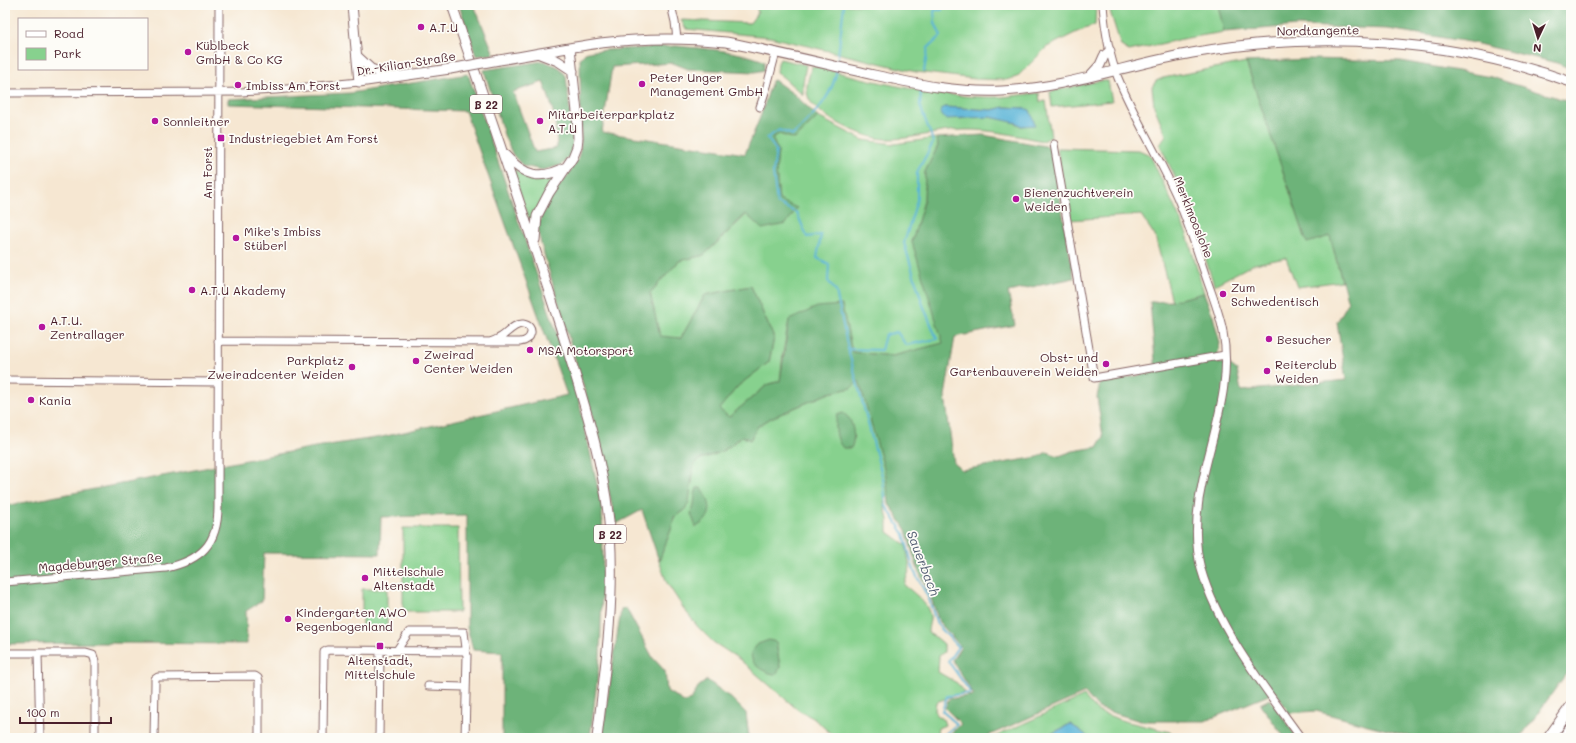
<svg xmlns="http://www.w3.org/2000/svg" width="1576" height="743" font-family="Mali,sans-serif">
<rect width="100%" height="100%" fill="#fdfcf7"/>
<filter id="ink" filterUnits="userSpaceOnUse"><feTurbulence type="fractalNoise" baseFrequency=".025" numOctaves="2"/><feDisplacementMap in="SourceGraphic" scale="8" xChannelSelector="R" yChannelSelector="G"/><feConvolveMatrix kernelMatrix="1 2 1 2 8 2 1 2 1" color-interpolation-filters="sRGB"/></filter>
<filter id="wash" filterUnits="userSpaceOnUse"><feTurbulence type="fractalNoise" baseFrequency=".012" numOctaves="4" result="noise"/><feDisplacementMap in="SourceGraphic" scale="16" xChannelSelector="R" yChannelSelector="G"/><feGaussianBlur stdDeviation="0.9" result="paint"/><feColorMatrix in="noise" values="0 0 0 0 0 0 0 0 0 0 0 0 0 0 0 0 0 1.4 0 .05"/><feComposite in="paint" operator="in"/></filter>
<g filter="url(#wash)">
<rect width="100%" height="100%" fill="#f6e7d2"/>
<path fill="#87d18e" stroke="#68785c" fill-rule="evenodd" d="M755 5H1096L1095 25 1077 32 1047 47 1017 77 1006 80 976 79 916 72 770 37 686 29 681 20 750 23 758 12Z
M1108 5H1218L1224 32 1187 38 1129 51 1121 46Z
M780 59 806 65 803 83V95L777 72 778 63Z
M1246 62 1307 242 1330 236 1342 281 1297 287 1286 258 1254 264 1214 285 1189 207 1160 145 1166 135 1154 106 1152 87 1156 81 1163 78Z
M812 66C874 81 938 99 1002 97 1014 96 1027 94 1039 93L1040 102 1046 101 1051 137 1043 141C1017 136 991 129 964 130 938 130 912 140 885 139 866 139 818 117 809 99 804 88 809 77 812 66ZM944 107 992 110 1004 107 1023 108 1026 125 1021 126C1005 116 978 115 960 119Z
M1098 81H1108L1112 101 1052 107 1050 92Z
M818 117 863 140 894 144 937 138 938 146 925 172 924 201 912 242 944 343 893 356 852 352 842 306 789 320 783 353 780 381 767 385 729 417 718 410 738 386 769 362 774 338 751 286 705 295 681 338 660 337 650 293 679 261 704 255 747 214 779 200 776 171 778 151 772 138 779 134 795 139Z
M1057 148 1139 150 1150 155 1187 234 1204 293 1172 301 1155 236 1141 215 1070 220Z
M511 167C529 180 535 181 557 176L531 225Z
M859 380 886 475 888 494 884 503 888 520V532L906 545 910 568 904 585C913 592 932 606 930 620 929 625 928 628 928 633L937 638 944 644V652L939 656 938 672 957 683 965 692 936 702 935 709 936 714 943 719 945 725 938 728 936 738H836L813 718 798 710 739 659 713 642 698 627 684 609 667 583 659 561 672 527 674 517 684 511 692 483 694 464C702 456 708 458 717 453 727 449 734 443 742 436L750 440 758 426 771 418 829 393 851 388ZM776 642 780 667 751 652Z
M403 528H458L459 612H403Z
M362 589H387V629H362Z
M1084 696 1097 711 1124 721 1170 732 1176 738H1089L1081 731 1070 724 1043 738H992Z"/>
<path fill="#6db379" stroke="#5c6952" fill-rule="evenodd" d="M459 5H474L494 54 476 56Z
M1218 5H1571V69L1557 63 1470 42 1388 29 1297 26 1224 32Z
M676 46C706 49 736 50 764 61V70L755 72 688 69 673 63 612 67 602 132 745 154 761 115 772 81 774 80 795 95 818 117 795 139 779 134 772 138 778 151 776 171 779 200 797 208 786 224 762 229 746 214 704 255 679 261 650 293 660 336 681 338 705 295 751 286 774 338 769 362 738 386 719 409 729 417 767 385 780 381 789 320 817 307 842 305 852 352 893 356 943 343 912 242 924 201 925 172 938 146 937 138 983 135 1051 147 1074 278 1008 292 1015 325 955 337 945 396 954 463 962 470 1038 457 1047 452 1059 456 1073 451 1097 447 1103 437 1097 397 1100 383 1156 372 1150 302 1172 301 1204 293 1213 316 1220 343 1216 363 1229 364 1237 370 1241 391 1346 380 1337 322 1348 303 1330 236 1307 243 1246 62 1309 59 1401 61 1491 77 1571 102V667L1520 738H1416L1316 711 1289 713 1276 692 1205 721H1140L1098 708 1085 693 983 738H953L948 736 961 724 945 708 949 699 974 695 952 660 961 647 939 622 929 592 918 570 906 530 889 504 886 475 859 381 851 388 829 393 771 418 758 426 750 440 742 436C734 443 727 449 718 453 708 458 702 456 694 464L689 502 684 511 674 517 672 527 659 561 642 510 616 524 593 419 541 244 538 228 541 217 551 197 571 171 578 159 581 145 580 59 585 53 592 51Z
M544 61 560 68 566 76 573 140 571 154 562 165 543 170 523 166 513 155 505 138 484 70ZM543 82C553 105 557 124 557 148L535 152 513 92Z
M468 74 577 392 602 507 603 558 600 657 590 738H502V652L473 650 467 627V515L381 517 380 554 264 553 262 601 246 611 247 644 100 643 5 644V506L315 447 382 437 567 395 465 111 228 104V99L350 93Z
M843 413C845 415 849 417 850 420 854 428 855 441 851 448H843C835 439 835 426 837 415Z
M697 488H701C712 503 715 517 696 527L691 514C696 504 693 498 697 488Z
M626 608 653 658 665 671 667 691 684 702 691 700 698 687 707 680 731 698 746 713 749 738H602L611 675 621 610Z
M769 640 776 642 780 667 777 674C770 675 757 668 753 662 752 660 751 655 751 652L758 644Z
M1270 699 1297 738H1285L1260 704Z"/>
<path fill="#59b4d7" stroke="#526a81" d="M944 107 992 110 1004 107 1023 108 1030 110 1035 125 1021 126 1017 123 990 117 945 119 941 114V110Z
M1070 724 1081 731 1089 738H1044Z"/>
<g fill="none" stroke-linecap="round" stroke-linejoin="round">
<path stroke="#59b4d7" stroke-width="2" d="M950 5 953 6 956 5
M837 64 844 5
M837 68C833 98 813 115 793 135L779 130 767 138 776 150 773 173 777 203 797 213 807 237 821 235 817 258 829 264 828 281 836 291 848 349 883 479 886 506 904 534 914 571 928 597 937 624 958 647 948 661 971 693 947 696 942 711 957 724 941 738H943
M924 71 928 48 941 36 935 23 934 11 936 10H942V5
M848 349 881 350 885 335 897 332 906 345 937 339 923 305 904 243 917 200V172L933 143 931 135 920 106 921 90"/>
</g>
</g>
<g filter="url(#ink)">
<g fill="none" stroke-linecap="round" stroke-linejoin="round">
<g stroke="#866565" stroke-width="9">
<path id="minor" d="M671 5 675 22 677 39
M1103 5C1105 30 1109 55 1118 78 1135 119 1159 157 1177 197 1188 223 1197 250 1206 277 1212 295 1220 314 1223 332 1233 384 1212 434 1202 484 1196 511 1194 542 1201 569 1218 629 1265 688 1301 738
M5 93 241 92 276 90 359 82
M760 107 767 86 776 52
M1054 144 1094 378 1225 355
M218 341 520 342C532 341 536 326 523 324 514 323 506 335 499 338 496 340 493 341 490 342
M5 380 218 382
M5 582 166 568C201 560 218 544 218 507L219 5
M5 653H86L93 655 95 661V738
M38 653 40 738
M428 686 465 687
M154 738 155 683V679L158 677 255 676 258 678 259 681V738
M323 738 324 652 328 650 465 651 466 648 464 632H409L397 650
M379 738 380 650
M465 738 467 655 465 651"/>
</g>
<g stroke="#866565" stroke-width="11">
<path id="major" d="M352 5 359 82 450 69
M452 5C489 112 526 219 560 326 581 394 605 462 610 533 615 602 605 670 597 738
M540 54 558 61 573 71
M358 57 371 69 390 76
M499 60C544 53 590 42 635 40 666 38 696 39 726 42 776 52 825 64 874 75 916 84 959 93 1002 91 1067 88 1129 64 1192 53 1318 30 1450 39 1571 82
M1090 76 1100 65 1104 56 1110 51
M505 155C524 176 540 181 566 167
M535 240 537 216 549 193 573 157 577 147 578 138 577 112 570 48"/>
</g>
<g stroke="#866565" stroke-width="13">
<path id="highway" d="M1549 738 1571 707
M1564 738 1571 729"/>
</g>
<use href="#minor" stroke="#fff" stroke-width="7"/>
<use href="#major" stroke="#fff" stroke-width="9"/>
<use href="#highway" stroke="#fff" stroke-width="11"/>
<g stroke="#866565" stroke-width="11" stroke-linecap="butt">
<path id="major-bridge" d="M450 69 499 60"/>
</g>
<use href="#major-bridge" stroke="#fff" stroke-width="9"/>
</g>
</g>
<g fill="#b5179e" stroke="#fdfcf7" stroke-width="1.5">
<circle cx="421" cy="27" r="4"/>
<circle cx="188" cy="52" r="4"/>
<circle cx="642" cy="84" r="4"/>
<circle cx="238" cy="85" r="4"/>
<circle cx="155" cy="121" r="4"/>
<circle cx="540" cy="121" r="4"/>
<rect x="217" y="134" width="8" height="8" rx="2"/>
<circle cx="1016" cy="199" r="4"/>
<circle cx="236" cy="238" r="4"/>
<circle cx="192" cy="290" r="4"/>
<circle cx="1223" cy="294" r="4"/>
<circle cx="42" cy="327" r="4"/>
<circle cx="1269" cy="339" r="4"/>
<circle cx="530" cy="350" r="4"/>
<circle cx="416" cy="361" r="4"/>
<circle cx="1106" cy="364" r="4"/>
<circle cx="352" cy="367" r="4"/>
<circle cx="1267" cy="371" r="4"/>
<circle cx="31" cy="400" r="4"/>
<circle cx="365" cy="578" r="4"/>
<circle cx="288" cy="619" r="4"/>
<rect x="376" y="642" width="8" height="8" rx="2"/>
</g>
<g text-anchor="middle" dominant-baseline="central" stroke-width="3.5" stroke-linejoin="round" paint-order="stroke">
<g fill="#fdfcf7" stroke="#806168" stroke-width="1">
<rect x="470" y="95" width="32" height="18" rx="3"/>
<rect x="594" y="525" width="32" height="18" rx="3"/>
</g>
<g font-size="11" font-weight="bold" fill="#4a1f2b">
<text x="486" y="104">B 22</text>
<text x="610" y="534">B 22</text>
</g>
<g font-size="12" fill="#4a1f2b" stroke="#fdfcf7" text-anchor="start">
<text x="429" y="27">A.T.U</text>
<text x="196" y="45">Küblbeck<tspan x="196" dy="14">GmbH &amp; Co KG</tspan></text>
<text x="650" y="77">Peter Unger<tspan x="650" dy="14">Management GmbH</tspan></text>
<text x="246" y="85">Imbiss Am Forst</text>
<text x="548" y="114">Mitarbeiterparkplatz<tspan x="548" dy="14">A.T.U</tspan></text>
<text x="163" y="121">Sonnleitner</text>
<text x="229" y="138">Industriegebiet Am Forst</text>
<text x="1024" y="192">Bienenzuchtverein<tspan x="1024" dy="14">Weiden</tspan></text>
<text x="244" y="231">Mike's Imbiss<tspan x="244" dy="14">Stüberl</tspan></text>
<text x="1231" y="287">Zum<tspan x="1231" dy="14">Schwedentisch</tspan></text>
<text x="200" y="290">A.T.U Akademy</text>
<text x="50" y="320">A.T.U.<tspan x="50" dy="14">Zentrallager</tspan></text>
<text x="1277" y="339">Besucher</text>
<text x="538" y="350">MSA Motorsport</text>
<text x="424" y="354">Zweirad<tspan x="424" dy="14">Center Weiden</tspan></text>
<text x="1098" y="357" text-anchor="end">Obst- und<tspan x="1098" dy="14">Gartenbauverein Weiden</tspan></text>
<text x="344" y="360" text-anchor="end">Parkplatz<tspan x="344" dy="14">Zweiradcenter Weiden</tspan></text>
<text x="1275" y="364">Reiterclub<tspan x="1275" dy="14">Weiden</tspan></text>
<text x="39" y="400">Kania</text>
<text x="373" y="571">Mittelschule<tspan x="373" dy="14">Altenstadt</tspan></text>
<text x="296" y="612">Kindergarten AWO<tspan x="296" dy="14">Regenbogenland</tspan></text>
<text x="380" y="660" text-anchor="middle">Altenstadt,<tspan x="380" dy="14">Mittelschule</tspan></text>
</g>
<g font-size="12" fill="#4a1f2b" stroke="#fdfcf7">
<text transform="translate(1318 30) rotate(-1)">Nordtangente</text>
<text transform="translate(406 63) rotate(-9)">Dr.-Kilian-Straße</text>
<text transform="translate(207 173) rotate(-90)">Am Forst</text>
<text transform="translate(1194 217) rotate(68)">Merklmooslohe</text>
<text transform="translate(100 562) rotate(-5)">Magdeburger Straße</text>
</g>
<g font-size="13" font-style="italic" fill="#505b70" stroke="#fdfcf7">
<text transform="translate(924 563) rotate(69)">Sauerbach</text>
</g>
</g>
<rect width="1576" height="743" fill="none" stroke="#fdfcf7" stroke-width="20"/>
<rect x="18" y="18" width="130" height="52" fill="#fdfcf7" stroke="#b5a4a5"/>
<rect x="26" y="31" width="20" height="6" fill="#ffffff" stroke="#b5a4a5"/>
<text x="54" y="38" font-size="12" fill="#4a1f2b">Road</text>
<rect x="26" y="48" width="20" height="12" fill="#87d18e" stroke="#b5a4a5"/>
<text x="54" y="58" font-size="12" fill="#4a1f2b">Park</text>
<g transform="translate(1538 38) rotate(184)" stroke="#fdfcf7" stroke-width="3" paint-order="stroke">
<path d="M0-3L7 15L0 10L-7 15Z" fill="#4a1f2b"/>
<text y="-6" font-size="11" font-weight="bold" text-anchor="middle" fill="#4a1f2b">N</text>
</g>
<path d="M20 717v6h91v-6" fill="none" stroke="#4a1f2b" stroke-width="2"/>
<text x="26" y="717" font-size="12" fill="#4a1f2b" stroke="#fdfcf7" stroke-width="3" paint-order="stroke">100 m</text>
</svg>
